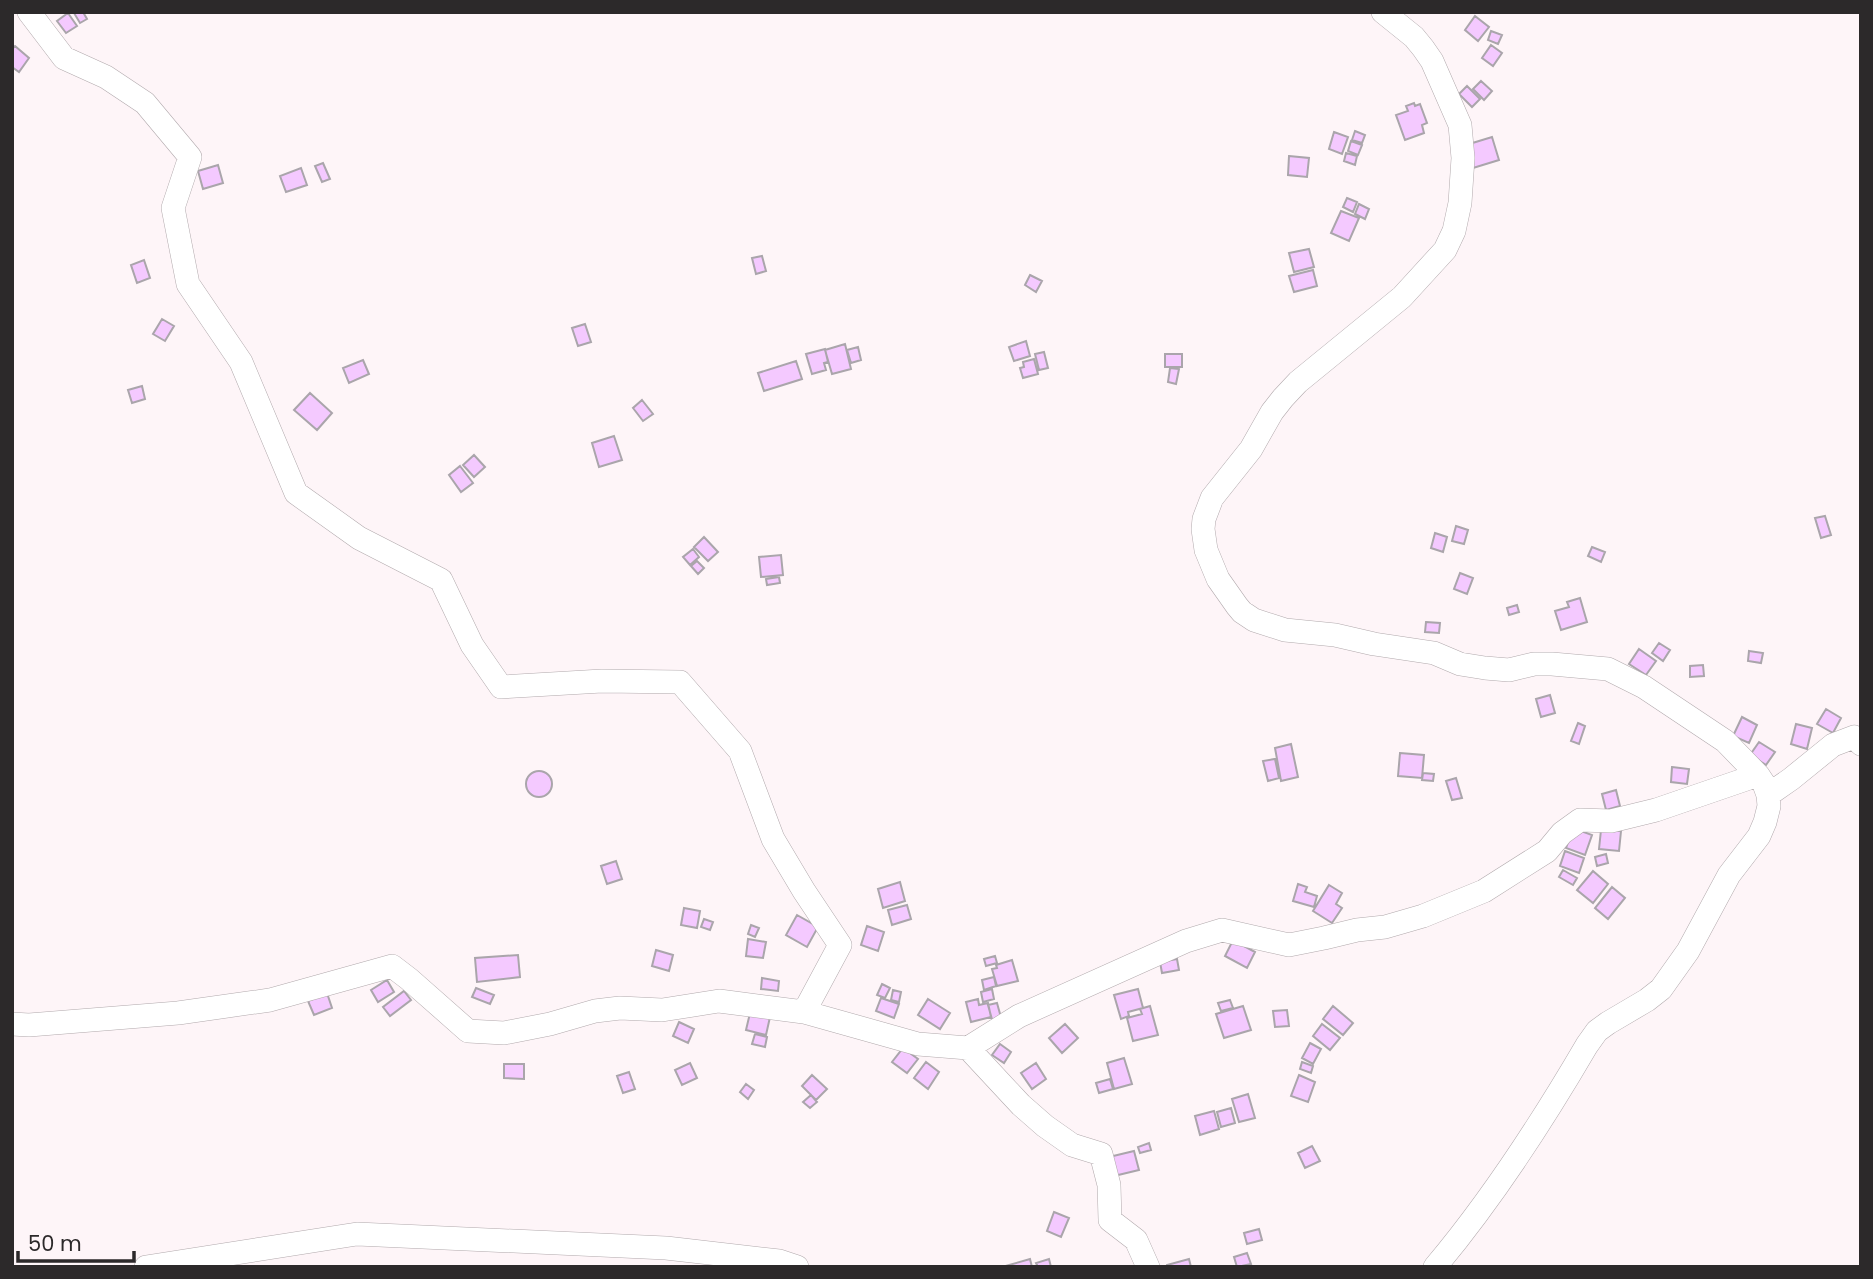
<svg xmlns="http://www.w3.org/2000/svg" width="1873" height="1279" font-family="Poppins,sans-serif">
<rect width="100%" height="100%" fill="#fef5f8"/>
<path fill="#f4c9ff" stroke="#aaa5ab" stroke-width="2" d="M76 12H83L87 19 80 23 74 13Z
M68 13 77 26 66 33 57 21Z
M1475 16 1489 27 1478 41 1465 30Z
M1491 31 1502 35 1498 44 1488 40Z
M1491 45 1502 53 1493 66 1482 58Z
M15 46 29 58 19 72 12 67V49Z
M1481 81 1492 91 1484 100 1473 89Z
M1467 86 1480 99 1472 107 1459 94Z
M1414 103 1415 106 1420 104 1427 123 1422 125 1424 133 1405 140 1396 115 1408 111 1406 106Z
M1355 131 1365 135 1362 143 1352 140Z
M1334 132 1348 137 1342 154 1329 149Z
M1492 137 1499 160 1473 168 1466 145Z
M1351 141 1362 145 1358 155 1348 151Z
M1346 153 1357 156 1355 165 1344 161Z
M1289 156 1309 158 1307 177 1288 175Z
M323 163 330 179 322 182 315 166Z
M218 165 223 183 203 189 198 171Z
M301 168 307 185 286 192 280 176Z
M1347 198 1357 202 1353 212 1343 207Z
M1359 204 1369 209 1365 219 1355 214Z
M1341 211 1359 218 1349 241 1331 233Z
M1309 249 1314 267 1294 272 1289 253Z
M762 256 766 271 756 274 752 258Z
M144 260 150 278 137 283 131 265Z
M1313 270 1317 286 1294 292 1289 276Z
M1030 275 1042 281 1036 292 1025 285Z
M162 319 174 326 165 341 153 334Z
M585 324 591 342 578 346 572 328Z
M1026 341 1030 356 1014 361 1009 347Z
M845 344 851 369 832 374 825 350Z
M858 347 861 360 851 363 847 350Z
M825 349 828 362 824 363 826 370 812 374 806 354Z
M1044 352 1048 368 1039 370 1035 354Z
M1165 354H1182V367H1165Z
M1034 359 1038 374 1023 378 1020 368 1024 367 1023 362Z
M363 360 369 374 349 383 343 368Z
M796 361 802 379 764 391 758 373Z
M1170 368 1179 369 1176 384 1168 382Z
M142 386 145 399 132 403 128 390Z
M310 393 332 413 317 430 294 410Z
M642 400 653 414 643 421 633 408Z
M614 436 622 460 599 467 592 443Z
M474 455 485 467 474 477 463 465Z
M460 466 473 483 461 492 449 475Z
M1825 516 1831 535 1821 538 1815 518Z
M1456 526 1468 530 1464 544 1452 541Z
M1435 533 1447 537 1443 552 1431 548Z
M704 537 718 552 708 561 694 547Z
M1592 547 1605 552 1601 562 1588 556Z
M693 549 699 557 690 565 683 557Z
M781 555 783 575 761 577 759 557Z
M697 561 704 568 698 574 691 566Z
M1460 573 1473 578 1467 594 1454 589Z
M779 577 780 583 767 585 766 579Z
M1580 598 1587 622 1561 630 1555 611 1569 607 1567 602Z
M1517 605 1519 612 1509 615 1507 608Z
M1426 622 1440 623 1439 633 1425 632Z
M1659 643 1670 650 1663 661 1652 653Z
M1639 649 1656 661 1646 675 1629 664Z
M1749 651 1763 653 1761 663 1748 661Z
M1703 665 1704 676 1690 677V666Z
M1550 695 1555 713 1541 717 1536 699Z
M1826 709 1841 718 1833 733 1817 724Z
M1742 717 1757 725 1749 743 1733 736Z
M1578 723 1585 726 1579 744 1571 741Z
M1796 724 1812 728 1807 749 1791 744Z
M1759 742 1775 752 1766 765 1750 755Z
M1291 744 1298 777 1281 781 1275 748Z
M1400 753 1424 755 1422 778 1398 776Z
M1275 759 1279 778 1268 781 1263 761Z
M1672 767 1689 769 1687 784 1671 782Z
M526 784a13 13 0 1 1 26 0a13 13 0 1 1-26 0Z
M1423 773 1434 774 1433 781 1422 780Z
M1456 778 1462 798 1452 800 1446 781Z
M1616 790 1620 806 1606 810 1602 794Z
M1573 828 1592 835 1585 855 1566 848Z
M1601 830 1621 831 1619 851 1599 849Z
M1565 851 1584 858 1579 873 1560 866Z
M1606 854 1608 863 1597 866 1595 857Z
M616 861 622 879 607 884 601 866Z
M1563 870 1577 878 1573 885 1559 877Z
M1593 871 1608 884 1593 903 1577 890Z
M900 882 905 901 883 908 878 889Z
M1298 884 1307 887 1305 892 1317 896 1314 907 1293 901Z
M1329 885 1342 893 1336 904 1342 908 1332 923 1313 911Z
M1612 887 1625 898 1608 919 1595 908Z
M907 905 911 919 892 925 888 910Z
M684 908 700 911 697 928 681 925Z
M797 915 818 927 807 947 786 935Z
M704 919 713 922 710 930 701 927Z
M751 925 759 928 755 937 748 934Z
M867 926 884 932 878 951 861 945Z
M748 939 766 942 763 958 746 956Z
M1233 940 1255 952 1247 968 1225 956Z
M656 950 673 955 669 971 652 966Z
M518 955 520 977 477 982 475 958Z
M995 956 997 963 986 966 984 959Z
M1177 959 1179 970 1162 973 1160 962Z
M1012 960 1018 981 997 986 992 969 997 968 996 965Z
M994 977 996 986 984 990 982 980Z
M762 978 779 981 778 991 761 989Z
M387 980 394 992 378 1002 371 990Z
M882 984 890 988 885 998 877 995Z
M476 988 494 995 490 1004 472 997Z
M992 989 994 999 983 1002 981 992Z
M1138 989 1143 1008 1128 1012 1129 1016 1121 1019 1114 995Z
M893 990 901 992 899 1002 891 1000Z
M404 991 411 1000 390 1016 383 1007Z
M327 993 332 1008 314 1015 308 1001Z
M881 998 899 1004 894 1018 876 1011Z
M928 999 950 1013 940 1029 918 1015Z
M978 999 979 1005 988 1003 991 1017 971 1022 966 1002Z
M1230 1000 1233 1008 1221 1011 1218 1003Z
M997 1003 1002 1021 993 1023 988 1005Z
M1150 1006 1158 1035 1133 1041 1127 1018 1142 1014 1140 1009Z
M1243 1006 1251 1030 1224 1038 1216 1014Z
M1333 1006 1353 1023 1343 1035 1323 1019Z
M1287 1010 1289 1026 1275 1027 1273 1011Z
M750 1013 770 1017 766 1035 746 1030Z
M679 1022 694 1029 688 1043 673 1036Z
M1065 1024 1078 1038 1062 1053 1049 1038Z
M1322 1024 1340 1038 1330 1050 1313 1036Z
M755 1034 767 1037 765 1047 752 1044Z
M1310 1043 1321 1049 1313 1064 1302 1058Z
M1000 1044 1011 1052 1004 1063 992 1055Z
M903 1048 918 1059 907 1073 892 1062Z
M1124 1058 1132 1084 1114 1089 1107 1063Z
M926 1062 939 1072 928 1089 914 1078Z
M1302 1062 1313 1066 1311 1073 1300 1069Z
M690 1063 697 1078 682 1085 675 1070Z
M1036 1063 1046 1079 1032 1089 1021 1073Z
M504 1064H524V1079L504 1078Z
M629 1072 635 1089 623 1093 617 1076Z
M812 1075 827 1089 816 1100 802 1086Z
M1299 1075 1315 1082 1308 1102 1291 1096Z
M1110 1079 1113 1089 1099 1093 1096 1083Z
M746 1084 754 1090 748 1099 740 1092Z
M1248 1094 1255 1118 1239 1122 1232 1099Z
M811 1095 817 1102 810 1108 803 1102Z
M1231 1108 1235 1123 1221 1127 1217 1112Z
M1214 1111 1219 1129 1200 1135 1195 1116Z
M1149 1143 1151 1150 1140 1153 1138 1147Z
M1312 1146 1320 1161 1305 1168 1298 1153Z
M1134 1151 1139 1170 1114 1176 1109 1157Z
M1054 1212 1069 1218 1061 1237 1047 1231Z
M1259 1229 1262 1240 1247 1244 1244 1233Z
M1247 1253 1251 1264 1237 1267 1234 1257Z
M1030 1259 1032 1267H1002Z
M1049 1259 1051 1267H1038L1036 1263Z
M1189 1259 1191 1267H1167V1265Z"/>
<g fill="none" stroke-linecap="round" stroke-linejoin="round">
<g stroke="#b1a9ac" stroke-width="24">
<path id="minor" d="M29 12 64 58 106 77 145 103 190 157 173 208 188 284 241 362 296 493 359 538 441 580 472 645 501 687 602 681 680 682 740 751 773 839 804 891 840 945 804 1012
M1383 12 1414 37 1423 48 1432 61 1460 125 1463 158 1460 203 1454 231 1445 250 1402 297 1298 382 1283 398 1272 412 1251 449 1212 498 1204 519 1203 529 1206 550 1218 579 1237 606 1242 612 1254 620 1285 630 1335 635 1374 644 1434 653 1460 664 1485 668 1509 670 1534 664H1552L1608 669 1644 687 1725 741 1758 775 1764 784 1768 795 1769 806 1765 822 1759 836 1729 875 1688 951 1661 989 1647 1000 1608 1023 1597 1031 1587 1045C1542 1122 1493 1198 1435 1267
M1768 795 1791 779 1833 745 1854 737 1861 744
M12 1024 29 1025 178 1013 270 1000 392 966 409 979 468 1031 504 1033 550 1024 595 1011 620 1008 662 1010 719 1001 804 1012 918 1044 968 1048 1019 1016 1186 941 1222 930 1289 945 1324 938 1357 930 1385 927 1423 916 1484 891 1547 851 1562 833 1580 820 1611 821 1656 810 1758 775
M968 1048 1021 1105 1045 1126 1072 1145 1101 1154 1109 1185 1110 1220 1136 1240 1148 1267
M146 1267 357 1234 666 1248 779 1261 797 1267"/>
</g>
<use href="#minor" stroke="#fff" stroke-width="23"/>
</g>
<rect width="1873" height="1279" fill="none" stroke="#2c292a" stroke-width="28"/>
<path d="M18 1251v10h116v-10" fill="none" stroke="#2c292a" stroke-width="3.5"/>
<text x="28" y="1251" font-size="21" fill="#2c292a" stroke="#fef5f8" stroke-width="5" paint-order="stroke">50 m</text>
</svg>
